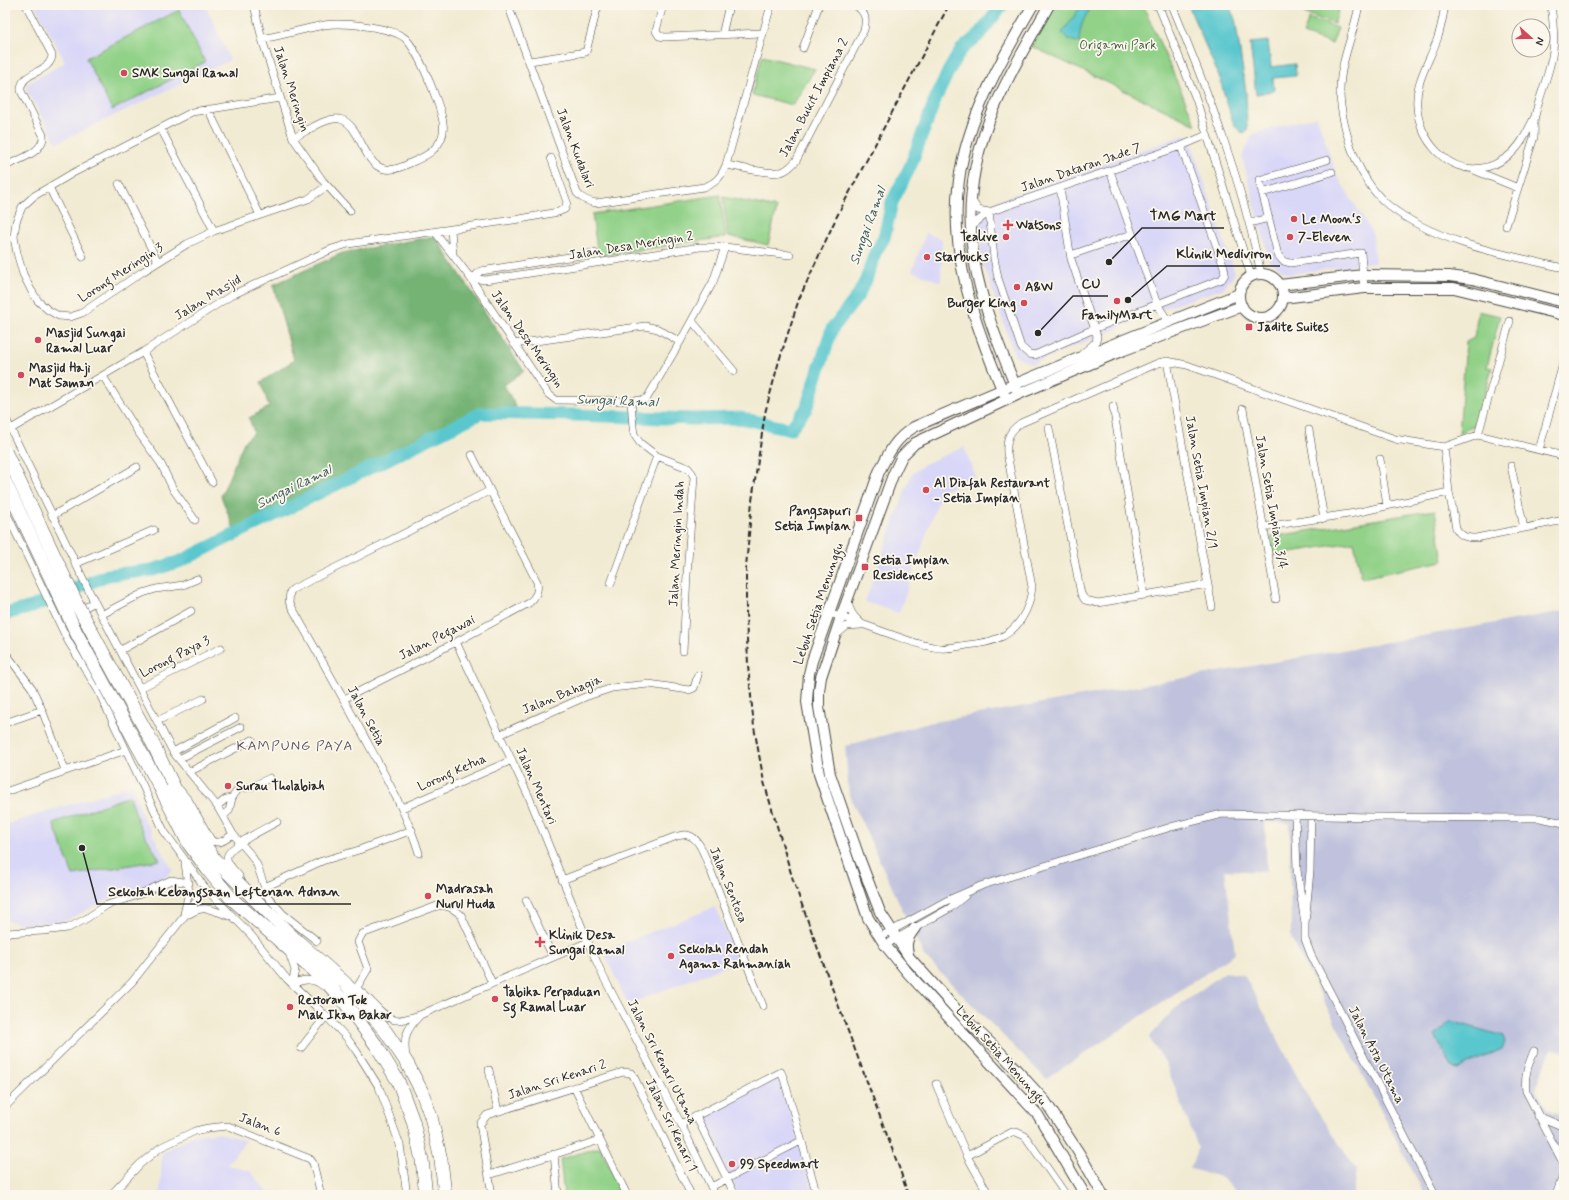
<svg xmlns="http://www.w3.org/2000/svg" width="1569" height="1200" font-family="Mynerve,sans-serif">
<rect width="100%" height="100%" fill="#fbf7ec"/>
<filter id="ink" filterUnits="userSpaceOnUse"><feTurbulence type="fractalNoise" baseFrequency=".025" numOctaves="2"/><feDisplacementMap in="SourceGraphic" scale="8" xChannelSelector="R" yChannelSelector="G"/><feConvolveMatrix kernelMatrix="1 2 1 2 8 2 1 2 1" color-interpolation-filters="sRGB"/></filter>
<filter id="wash" filterUnits="userSpaceOnUse"><feTurbulence type="fractalNoise" baseFrequency=".012" numOctaves="4" result="noise"/><feDisplacementMap in="SourceGraphic" scale="16" xChannelSelector="R" yChannelSelector="G"/><feGaussianBlur stdDeviation="0.9" result="paint"/><feColorMatrix in="noise" values="0 0 0 0 0 0 0 0 0 0 0 0 0 0 0 0 0 1.4 0 .05"/><feComposite in="paint" operator="in"/></filter>
<g filter="url(#wash)">
<rect width="100%" height="100%" fill="#f2ebd3"/>
<path fill="#d9d7f8" d="M35 5H205L230 60 57 143 26 89 27 84 65 62Z
M1317 116 1336 174 1373 234 1375 263 1288 274 1270 262 1242 157 1253 134Z
M1188 134 1235 273 1224 288 1171 306 1032 364 1015 356 981 257 980 203H995L998 200Z
M926 233 942 239 941 282 912 271Z
M964 447 975 476 941 492 899 613 865 602 911 475 924 464Z
M132 785 142 816 173 870 157 885 113 897 67 920 22 925 5 920V825Z
M715 907 739 961 628 1004 603 951Z
M780 1076 814 1195H739L700 1117Z
M217 1133 246 1140 227 1165 250 1171 270 1195H160L162 1153 194 1135Z"/>
<path fill="#c0c2dd" d="M1564 611V1052L1551 1049 1536 1090 1547 1109 1564 1116V1195H1425L1291 938 1290 823 1265 822 1267 872 1225 870 1235 954 1046 1079 924 956 849 795 845 746 928 723Z
M1225 972 1244 975 1309 1099 1356 1169 1353 1195H1240L1221 1177 1190 1169 1198 1147 1165 1062 1149 1038 1172 1011Z"/>
<path fill="#91d188" stroke="#5e7e5a" d="M1055 5H1143L1196 125 1031 46Z
M1307 5H1329L1339 8 1334 24 1304 13Z
M179 10 205 62 112 110 86 58Z
M1309 18 1338 28 1332 44 1303 34Z
M762 56 815 69 793 105 752 95Z
M720 195 726 237 598 256 592 214Z
M723 197 777 208 768 245 728 236Z
M1478 311 1500 316 1487 367 1492 368 1476 425 1459 434 1466 342 1474 338Z
M1435 510 1443 561 1362 578 1354 542 1272 555 1270 537Z
M130 796 139 825 160 860 73 875 53 823Z
M600 1147 623 1195H564L560 1159Z"/>
<path fill="#74b374" stroke="#506f50" d="M435 236 524 371 504 385 516 407 477 409 234 529 221 496 244 442 254 432 249 418 269 407 261 382 294 360 273 285 342 253Z"/>
<path fill="#5ac7ce" stroke="#42797c" d="M1082 5H1093C1083 19 1080 25 1079 43L1068 39 1062 33Z
M1188 5H1231V11L1235 18 1246 92 1247 129 1244 134C1232 127 1231 115 1227 103 1225 95 1222 89 1221 81Z
M1268 41 1271 67 1295 64 1296 76 1273 78 1274 91 1256 94 1250 43Z
M1451 1021 1503 1036 1505 1043 1502 1049 1457 1069 1452 1067 1435 1036Z"/>
<g fill="none" stroke-linecap="round" stroke-linejoin="round">
<path stroke="#5ac7ce" stroke-width="13" d="M5 614 32 607 108 575 153 570 181 561 481 413 576 415 693 419 740 418 790 429 806 409 832 329 857 297 866 280 875 253 884 238 892 202 910 167 935 100 949 70 961 50 980 34 1002 5"/>
</g>
</g>
<g filter="url(#ink)">
<g fill="none" stroke-linecap="round" stroke-linejoin="round">
<g stroke="#494844" stroke-width="8">
<path id="street" d="M254 5 262 39 293 138 323 181 350 211
M508 5 577 193C582 199 587 201 596 203L704 187C716 183 721 177 726 165L771 5
M663 5 656 31 659 36 665 37 762 33
M1154 5 1159 7 1166 5
M1172 5C1208 92 1242 181 1261 274
M1359 5C1354 34 1340 61 1340 91 1340 110 1345 129 1351 147 1358 168 1371 191 1388 205 1435 243 1507 255 1564 268
M1445 5C1443 17 1441 29 1437 40 1429 62 1415 82 1417 106 1418 138 1447 174 1482 168 1490 167 1500 162 1507 157 1520 148 1527 132 1534 118
M1159 7 1196 99 1251 276
M722 35 729 5
M262 39C283 35 303 29 324 25 342 22 393 27 406 39 418 52 431 84 437 101 443 118 449 135 434 149 428 156 417 160 408 164 361 188 367 126 340 119 327 116 304 133 293 138
M803 48 819 5
M530 61 586 52 598 5
M280 98 192 112 73 173 34 196 22 207 16 222 14 237 17 253 23 274 31 290 38 301 48 310 59 316 70 317 82 313 142 272 187 244 214 231 308 199 327 186
M208 109 260 215
M161 129 214 231
M1327 160 1259 180 1278 255 1283 261 1290 263 1361 253 1364 288
M726 165C739 167 770 175 781 172 787 171 792 165 796 161L864 30C867 18 865 12 855 5
M5 166C18 160 45 152 43 135L21 91C19 71 51 74 52 55L26 5
M1474 170 1518 188
M1110 171 1157 304 1168 321
M119 184 158 262
M49 187 83 257
M1060 188 1071 259 1097 336 1096 342 1082 354
M1262 193 1332 172
M971 199 978 210 989 212
M989 212 994 258 998 278 1021 347 1029 354 1035 355 1096 328 1222 279 1225 274 1224 267 1181 146
M1249 223 1269 218
M1506 226 1534 137C1535 130 1533 122 1535 116 1540 94 1550 73 1553 51 1555 36 1553 20 1551 5
M451 230 453 255
M970 231 975 223 989 212 1181 146 1207 135
M435 232 469 276 548 394 556 400 631 401 643 400 647 398 680 342 713 282 725 247
M1071 255 1132 234
M469 276 476 277 478 279 485 280 700 247H725L790 255
M476 277 477 274 481 271 594 253
M692 321 734 371
M514 344 645 326 658 329 680 342
M143 352 212 482
M1167 361 1212 607
M103 376 138 432 161 464 173 489 195 520
M631 401 633 427 634 434 640 443 657 456 688 468 692 473 694 477 687 575 683 651
M1113 406 1144 595
M1243 409 1276 599
M5 417 89 591 173 752 217 806 233 834 251 855 257 865 268 897 283 914 317 941
M1049 428 1081 594 1085 600 1098 603 1208 584
M11 429 143 352 232 295 332 249 348 244 520 219 558 212 565 209 567 202 551 158
M1309 430 1324 519
M1478 435 1510 321
M1444 447 1449 492 1456 528C1461 537 1467 538 1476 538L1564 520
M1539 450 1564 360
M1380 459 1387 506
M1511 466 1524 528
M5 510 68 641 98 690 164 831 206 889 250 934 287 979 326 1016 347 1038 357 1052 379 1087 400 1145 407 1195
M52 516 137 467
M1263 527 1355 513 1449 492
M75 564 154 530
M611 583 657 456
M848 601C849 610 853 617 860 622
M78 612 91 604 93 598
M829 613C848 619 868 626 887 633 902 638 917 645 933 647 944 650 955 647 967 645 976 644 987 643 996 639 1018 632 1030 609 1032 587L1007 453C1006 439 1009 431 1021 423L1158 363 1167 361 1187 365 1395 439 1444 447 1478 435 1564 456
M101 615 143 593 156 589 183 585 197 579
M836 635 847 626 861 625
M456 642 529 797 588 942 603 976 681 1124 715 1195
M121 650 191 611
M5 652 32 688 42 710 65 770
M140 688 221 648
M344 699 456 642 529 603C536 597 539 591 537 582L472 455
M157 721 203 699
M5 723 42 710
M499 735 585 697 612 688 649 684 689 690 694 688 698 675
M173 752 235 718
M179 759 241 727
M189 772 252 740
M180 790 189 801 211 840C219 846 226 839 233 834
M5 792 126 750
M217 806 226 799 232 798 239 788 251 787 270 778
M402 808 512 760
M1295 815 1297 870 1305 924 1310 871 1311 816
M223 816 229 811 232 798
M419 853C408 817 390 785 372 751 345 701 317 652 289 602L290 592 293 589 489 491
M239 876C235 871 227 864 227 858 226 847 268 827 277 822
M562 880 677 836C680 836 684 834 687 835 700 837 705 858 710 869L763 1006
M265 887 322 861 359 850 412 830
M526 900 553 957
M184 914 189 892 185 863
M189 914C205 904 212 910 229 916
M1305 924V939L1311 955 1435 1195
M6 933 43 931 68 928 84 920 107 905 138 895 171 880 189 883
M880 937 946 901 983 885 1171 827 1222 814 1373 817 1540 818 1564 823
M885 945 950 908 965 896
M289 953 295 970 292 984
M292 984C304 979 313 978 323 986
M354 987C369 995 381 1017 395 1020 403 1021 412 1017 420 1015L588 942
M356 989 368 969 358 942 362 934 437 906C448 905 453 908 461 915L492 983
M301 1048 326 1016
M1534 1051C1528 1065 1524 1076 1526 1091L1564 1165
M406 1057C403 1037 406 1030 420 1015
M489 1070 498 1111
M936 1084 967 1156 989 1195
M574 1087 627 1195
M5 1107 132 982 206 889
M696 1116 735 1195
M1538 1116 1564 1127
M681 1124 781 1072 784 1079 817 1195
M554 1154 558 1195
M967 1156 1012 1132H1016L1025 1136 1066 1195
M489 1175 600 1140
M711 1187 801 1141
M111 1195 140 1164 161 1147 195 1131 208 1128 228 1126 310 1159 313 1163 321 1195
M492 1195 480 1124 487 1115 623 1072 631 1073 634 1077 691 1195
M1556 1195 1564 1173"/>
</g>
<g stroke="#494844" stroke-width="12">
<path id="secondary" d="M1239 296a22 22 0 1 1 44 0a22 22 0 1 1-44 0Z
M1280 285 1363 275 1449 276 1472 279 1564 302
M1283 298 1364 288H1454L1564 315
M1017 390C978 295 950 222 989 121 1005 80 1028 43 1049 5
M1004 394C976 328 948 253 959 180 967 119 1002 58 1033 5
M908 953C905 943 908 937 915 928
M1085 1195 1038 1115 908 973 885 945 868 918 819 774 807 702 809 674 812 661 879 472C889 452 895 439 914 427 1022 380 1130 337 1239 294
M1103 1195 1079 1153 1045 1101 1000 1052 964 1018 909 957 880 912 860 860 830 774 819 707V691L821 677 841 617 893 475 902 456 915 443 1019 394 1119 352 1242 306"/>
</g>
<g stroke="#494844" stroke-width="14">
<path id="highway" d="M100 647 153 744 193 826 214 859 295 939 345 983 386 1032 407 1063 422 1092 431 1117 441 1160 445 1195
M161 789 189 844 208 870 231 898 327 983 346 1004 376 1045 398 1081 413 1121 422 1160 426 1195"/>
</g>
<use href="#street" stroke="#fff" stroke-width="7"/>
<use href="#secondary" stroke="#fff" stroke-width="10"/>
<use href="#highway" stroke="#fff" stroke-width="13"/>
<path stroke="#2b2b2b" stroke-width="2" stroke-dasharray="6 3" stroke-linecap="butt" d="M908 1195 900 1170 839 1007 793 880 764 782 754 727 748 665 746 612V567L752 501 765 413 779 361 799 299 837 216 949 5"/>
<g stroke="#494844" stroke-width="14" stroke-linecap="butt">
<path id="highway-bridge" d="M5 451 78 606 100 647
M5 482 76 632 161 789"/>
</g>
<use href="#highway-bridge" stroke="#fff" stroke-width="13"/>
</g>
</g>
<g fill="#d1495b" stroke="#fbf7ec" stroke-width="1.5">
<circle cx="124" cy="73" r="4"/>
<circle cx="1294" cy="219" r="4"/>
<path d="M1006 219h4v4h4v4h-4v4h-4v-4h-4v-4h4z"/>
<circle cx="1006" cy="237" r="4"/>
<circle cx="1290" cy="237" r="4"/>
<circle cx="927" cy="257" r="4"/>
<circle cx="1017" cy="287" r="4"/>
<circle cx="1117" cy="301" r="4"/>
<circle cx="1024" cy="303" r="4"/>
<rect x="1245" y="323" width="8" height="8" rx="2"/>
<circle cx="38" cy="340" r="4"/>
<circle cx="21" cy="375" r="4"/>
<circle cx="926" cy="490" r="4"/>
<rect x="855" y="514" width="8" height="8" rx="2"/>
<rect x="861" y="563" width="8" height="8" rx="2"/>
<circle cx="228" cy="786" r="4"/>
<circle cx="428" cy="896" r="4"/>
<path d="M538 936h4v4h4v4h-4v4h-4v-4h-4v-4h4z"/>
<circle cx="671" cy="956" r="4"/>
<circle cx="495" cy="999" r="4"/>
<circle cx="290" cy="1007" r="4"/>
<circle cx="732" cy="1164" r="4"/>
</g>
<g text-anchor="middle" dominant-baseline="central" stroke-width="3.5" stroke-linejoin="round" paint-order="stroke">
<g font-size="13" fill="#4a5d47" stroke="#fbf7ec">
<text x="1118" y="45">Origami Park</text>
</g>
<g font-size="13" font-weight="bold" fill="#2b2b2b" stroke="#fbf7ec" text-anchor="start">
<text x="132" y="73">SMK Sungai Ramal</text>
<text x="1302" y="219">Le Moon‘s</text>
<text x="1016" y="225">Watsons</text>
<text x="998" y="237" text-anchor="end">Tealive</text>
<text x="1298" y="237">7-Eleven</text>
<text x="935" y="257">Starbucks</text>
<text x="1025" y="287">A&amp;W</text>
<text x="1016" y="303" text-anchor="end">Burger King</text>
<text x="1117" y="315" text-anchor="middle">FamilyMart</text>
<text x="1257" y="327">Jadite Suites</text>
<text x="46" y="333">Masjid Sungai<tspan x="46" dy="15">Ramal Luar</tspan></text>
<text x="29" y="368">Masjid Haji<tspan x="29" dy="15">Mat Saman</tspan></text>
<text x="934" y="483">Al Diafah Restaurant<tspan x="934" dy="15">- Setia Impian</tspan></text>
<text x="851" y="511" text-anchor="end">Pangsapuri<tspan x="851" dy="15">Setia Impian</tspan></text>
<text x="873" y="560">Setia Impian<tspan x="873" dy="15">Residences</tspan></text>
<text x="236" y="786">Surau Tholabiah</text>
<text x="436" y="889">Madrasah<tspan x="436" dy="15">Nurul Huda</tspan></text>
<text x="549" y="935">Klinik Desa<tspan x="549" dy="15">Sungai Ramal</tspan></text>
<text x="679" y="949">Sekolah Rendah<tspan x="679" dy="15">Agama Rahmaniah</tspan></text>
<text x="503" y="992">Tabika Perpaduan<tspan x="503" dy="15">Sg Ramal Luar</tspan></text>
<text x="298" y="1000">Restoran Tok<tspan x="298" dy="15">Mak Ikan Bakar</tspan></text>
<text x="740" y="1164">99 Speedmart</text>
</g>
<g font-size="13" fill="#2b2b2b" stroke="#fbf7ec">
<text transform="translate(291 89) rotate(72)">Jalan Meringin</text>
<text transform="translate(814 98) rotate(-62)">Jalan Bukit Impiana 2</text>
<text transform="translate(575 148) rotate(69)">Jalan Kudalari</text>
<text transform="translate(1081 168) rotate(-19)">Jalan Dataran Jade 7</text>
<text transform="translate(631 246) rotate(-9)">Jalan Desa Meringin 2</text>
<text transform="translate(121 273) rotate(-33)">Lorong Meringin 3</text>
<text transform="translate(208 298) rotate(-31)">Jalan Masjid</text>
<text transform="translate(527 339) rotate(55)">Jalan Desa Meringin</text>
<text transform="translate(1201 482) rotate(80)">Jalan Setia Impian 2/1</text>
<text transform="translate(1271 502) rotate(80)">Jalan Setia Impian 3/4</text>
<text transform="translate(677 544) rotate(-87)">Jalan Meringin Indah</text>
<text transform="translate(819 604) rotate(-71)">Lebuh Setia Menunggu</text>
<text transform="translate(437 638) rotate(-27)">Jalan Pegawai</text>
<text transform="translate(175 657) rotate(-27)">Lorong Paya 3</text>
<text transform="translate(562 695) rotate(-22)">Jalan Bahagia</text>
<text transform="translate(366 716) rotate(62)">Jalan Setia</text>
<text transform="translate(452 773) rotate(-24)">Lorong Ketua</text>
<text transform="translate(536 786) rotate(66)">Jalan Mentari</text>
<text transform="translate(728 885) rotate(68)">Jalan Sentosa</text>
<text transform="translate(1376 1055) rotate(63)">Jalan Asta Utama</text>
<text transform="translate(1001 1056) rotate(48)">Lebuh Setia Menunggu</text>
<text transform="translate(662 1062) rotate(63)">Jalan Sri Kenari Utama</text>
<text transform="translate(557 1080) rotate(-18)">Jalan Sri Kenari 2</text>
<text transform="translate(260 1125) rotate(21)">Jalan 6</text>
<text transform="translate(671 1125) rotate(64)">Jalan Sri Kenari 1</text>
</g>
<g font-size="14" font-style="italic" fill="#395a5c" stroke="#fbf7ec">
<text transform="translate(868 226) rotate(-70)">Sungai Ramal</text>
<text transform="translate(617 401) rotate(2)">Sungai Ramal</text>
<text transform="translate(294 487) rotate(-26)">Sungai Ramal</text>
</g>
<g font-size="14" letter-spacing="1" fill="#5c5464" stroke="#fbf7ec">
<text x="295" y="746">KAMPUNG PAYA</text>
</g>
</g>
<path fill="none" stroke="#2b2b2b" stroke-width="1.5" d="M1109 262L1142 228H1224M1128 300L1167 266H1280M1038 333L1073 296H1108M82 848L97 904H351"/>
<g fill="#2b2b2b" stroke="#fbf7ec" stroke-width="1.5">
<circle cx="1109" cy="262" r="4"/>
<circle cx="1128" cy="300" r="4"/>
<circle cx="1038" cy="333" r="4"/>
<circle cx="82" cy="848" r="4"/>
</g>
<g font-size="14" text-anchor="middle" font-weight="bold" fill="#2b2b2b" stroke="#fbf7ec" stroke-width="3.5" stroke-linejoin="round" paint-order="stroke">
<text x="1183" y="220">TMG Mart</text>
<text x="1224" y="258">Klinik Mediviron</text>
<text x="1091" y="288">CU</text>
<text x="224" y="896">Sekolah Kebangsaan Leftenan Adnan</text>
</g>
<rect width="1569" height="1200" fill="none" stroke="#fbf7ec" stroke-width="20"/>
<g transform="translate(1531 38) rotate(111)"><circle r="19" fill="#fbf7ec" stroke="#a8a59f"/>
<path d="M0-3L7 15L0 10L-7 15Z" fill="#d1495b"/>
<text y="-6" font-size="11" font-weight="bold" text-anchor="middle" fill="#2b2b2b">N</text>
</g>
</svg>
